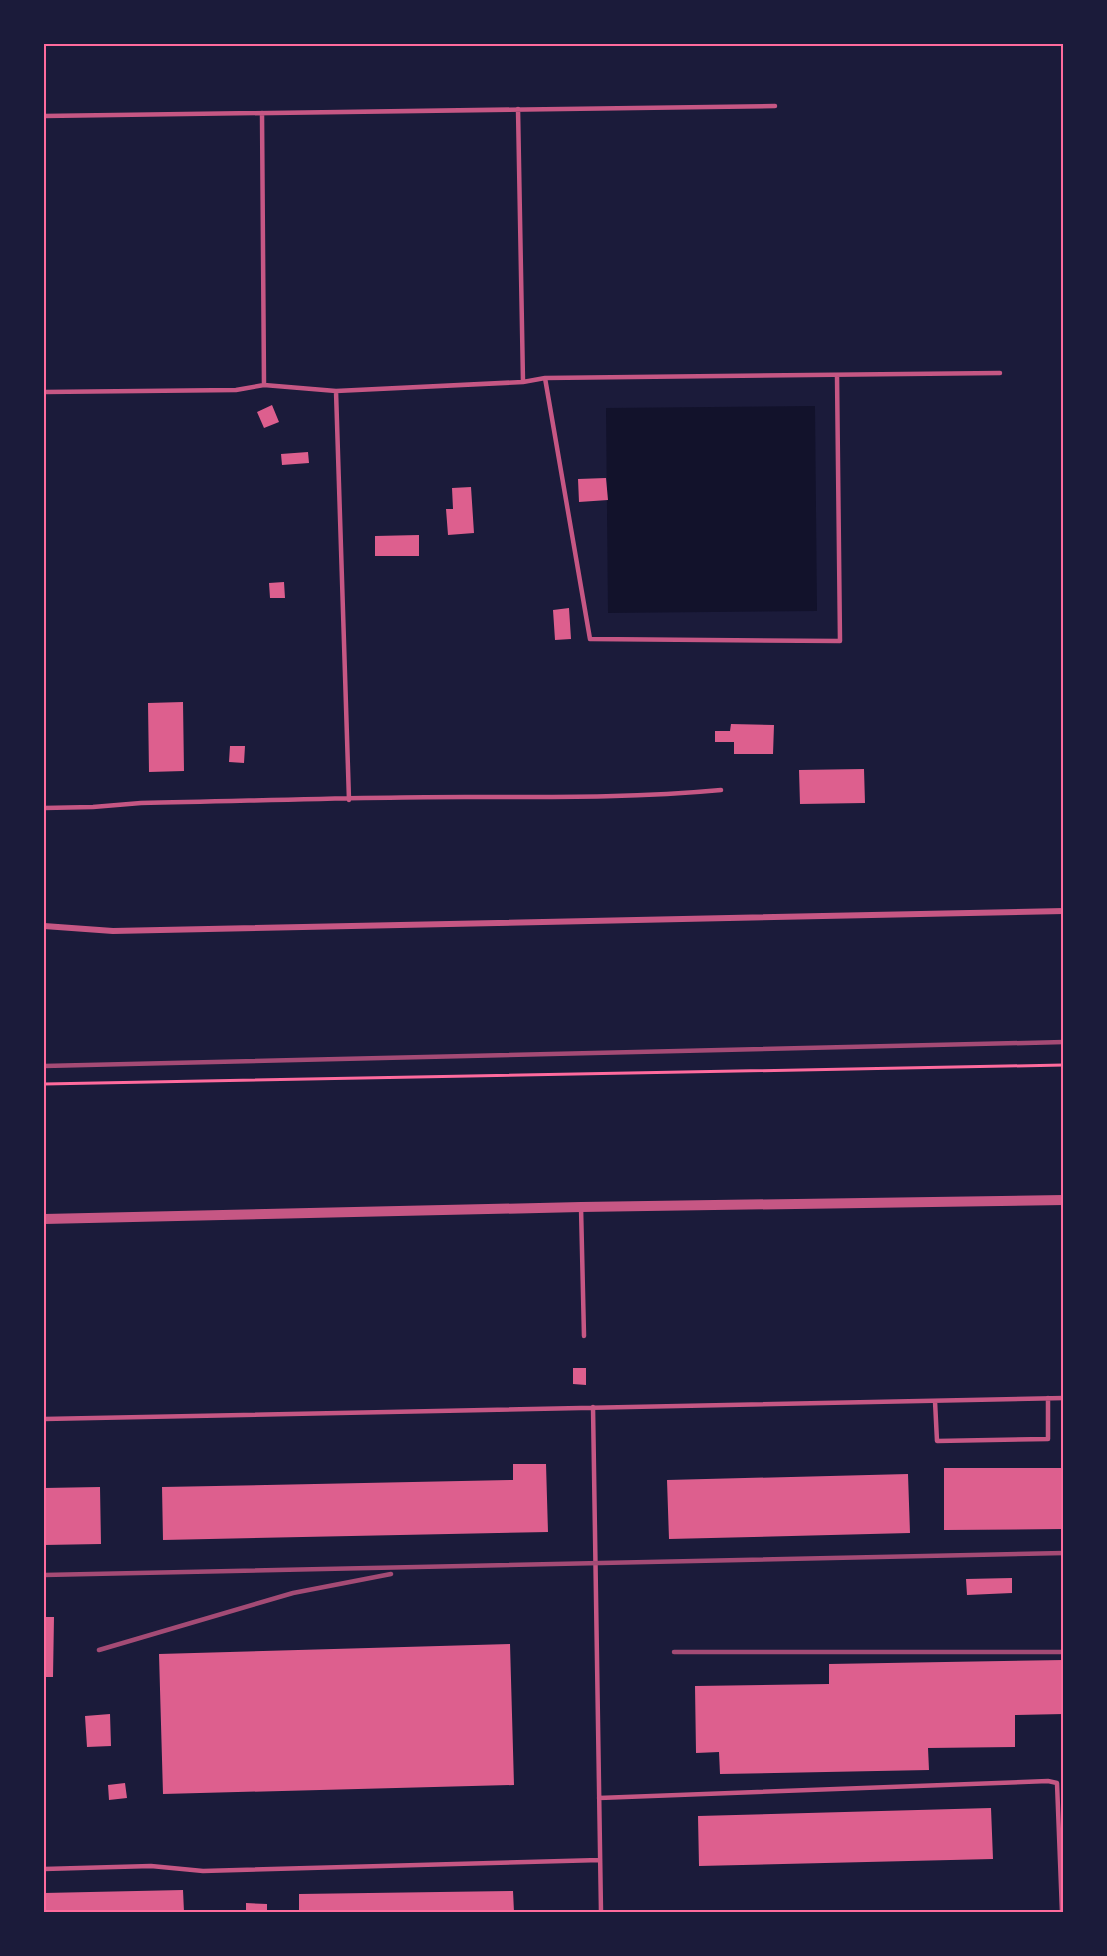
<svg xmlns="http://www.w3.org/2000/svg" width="1107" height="1956" font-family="'Roboto Serif',serif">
<rect width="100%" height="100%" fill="#1b1b3a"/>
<path fill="#12122b" d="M815 406 817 611 608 613 606 408Z"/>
<path fill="#dd5f8e" d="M272 405 279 422 264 428 257 412Z
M308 452 309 463 282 465 281 454Z
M606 478 608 500 579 502 578 479Z
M471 487 474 533 448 535 446 509H453L452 488Z
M419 535V556H375V536Z
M284 582 285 598H270L269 583Z
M569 608 571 639 555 640 553 610Z
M183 702 184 771 149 772 148 703Z
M731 724 774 725 773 754H734V742H715V731H730Z
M230 746H245L244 763 229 762Z
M864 769 865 803 800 804 799 770Z
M573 1368H586V1385L573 1384Z
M513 1464H546L548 1532 163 1540 162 1487 513 1480Z
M944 1468H1064V1529L944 1530Z
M908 1474 910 1533 669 1539 667 1480Z
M100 1487 101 1544 44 1545V1488Z
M1012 1578V1593L967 1595 966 1579Z
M44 1617H54L53 1677H44Z
M510 1644 514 1785 163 1794 159 1654Z
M1064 1660V1714L1015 1715V1747L928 1748 929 1770 720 1774 719 1752 696 1753 695 1686 829 1684V1664Z
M110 1714 111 1746 87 1747 85 1716Z
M125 1783 127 1798 109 1800 108 1785Z
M991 1808 993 1859 699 1866 698 1816Z
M183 1890 184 1912H44V1893Z
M513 1891 514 1912H299V1894Z
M246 1903 267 1904V1912H246Z"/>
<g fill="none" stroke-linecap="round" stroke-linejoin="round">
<path stroke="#ff6b9d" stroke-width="3" d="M44 1084 1064 1065"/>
<path stroke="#c65784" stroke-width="4.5" d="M518 109 523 382
M262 113 264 385
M44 116 775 106
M545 378 590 639 840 641 837 375
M336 391 349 800
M44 392 236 390 264 385 336 391 523 382 545 378 1000 373
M44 808 93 807 141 803C249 801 357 797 465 797 551 797 636 798 721 790
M581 1207 584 1336
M935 1401 937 1441 1048 1439V1398
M593 1407 601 1912
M44 1419 1064 1398
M599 1798 1048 1781 1057 1783 1062 1912
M44 1869 151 1866 203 1871 600 1860"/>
<path stroke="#c65784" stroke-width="6" d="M44 926 113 931 1064 911"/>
<path stroke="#c65784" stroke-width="10" d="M44 1219 581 1207 1064 1200"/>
<path stroke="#a44b75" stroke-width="4.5" d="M44 1066 1064 1042
M44 1575 1064 1553
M99 1650 293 1593 391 1574
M674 1652H1064"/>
</g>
<rect width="1107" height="1956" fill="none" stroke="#1b1b3a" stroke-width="90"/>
<rect x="45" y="45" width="1017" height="1866" fill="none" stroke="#ff6b9d" stroke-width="2"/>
</svg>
